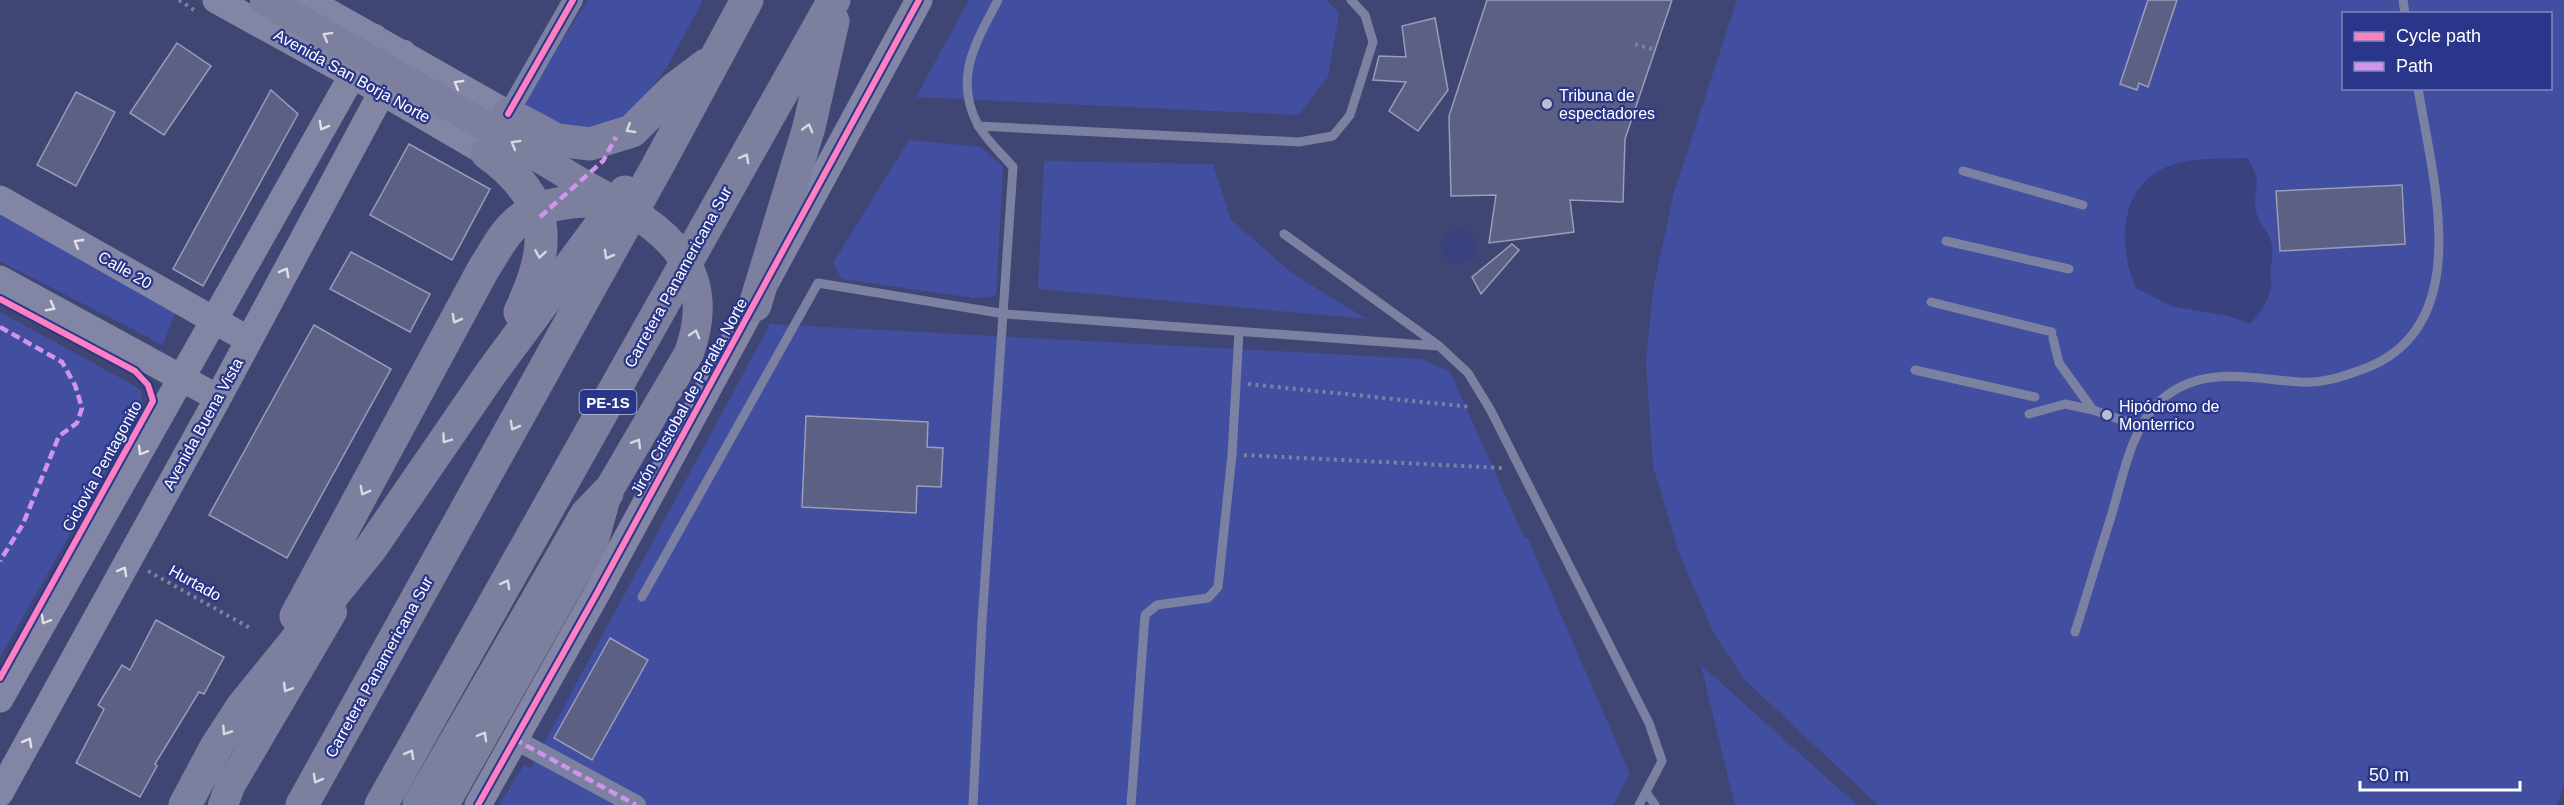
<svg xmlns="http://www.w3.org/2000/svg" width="2564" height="805" font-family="Helvetica,sans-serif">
<rect width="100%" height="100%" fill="#404673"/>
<path fill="#424fa0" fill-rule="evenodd" d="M588 0H703L668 65 636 111 616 123 593 129H563L527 115 526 98Z
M969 0H1326L1339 13 1328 77 1299 115 916 97Z
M1737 0H2564V785L2557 805H1878L1745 680 1713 632 1679 553 1653 466 1646 363 1653 290 1674 192ZM2344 14H2550V88H2344Z
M909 140 981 147 1003 167 996 296 974 298 842 279 833 263Z
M1044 161 1213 164 1231 220 1293 274 1367 319 1038 289Z
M0 210 176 310 163 345 0 261Z
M0 312 135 386 141 391 143 406 0 657Z
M770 324 1423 359 1450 372 1524 537 1528 539 1630 774 1613 805H499L524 765 531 768Z
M1701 665 1857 805H1735Z"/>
<path fill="#39417e" d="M2247 158C2265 184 2252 187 2256 211 2258 223 2268 230 2271 241 2274 251 2272 258 2271 268 2270 275 2272 281 2271 287 2268 301 2260 314 2250 324L2229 316 2171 306 2136 288C2117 247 2119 184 2169 166 2193 157 2222 159 2247 158Z
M1441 247a17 17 0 1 1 34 0a17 17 0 1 1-34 0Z"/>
<path fill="#5b6084" stroke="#9a9db7" stroke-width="1.5" d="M1487 0H1672L1625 139 1623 202 1570 200 1574 232 1489 243 1496 195 1451 196 1449 116Z
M2148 0H2177L2148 87 2139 83 2137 90 2120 84Z
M1435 18 1448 90 1418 131 1389 111 1406 82 1373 80 1379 56 1406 57 1402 26Z
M177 43 211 66 164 135 130 113Z
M271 90 298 114 203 286 173 269Z
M76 92 115 112 76 186 37 165Z
M409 144 490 189 452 260 370 215Z
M2402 185 2405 244 2280 251 2276 191Z
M1512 244 1519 250 1481 294 1472 277Z
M351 252 430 294 410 332 330 289Z
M314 325 391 369 287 558 209 515Z
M806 416 928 422 927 447 943 448 941 487 917 486 916 513 802 507Z
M156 620 224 657 204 694 199 692 155 764 157 766 140 797 76 763 104 709 98 705 122 665 130 670Z
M610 638 648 660 592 760 554 738Z"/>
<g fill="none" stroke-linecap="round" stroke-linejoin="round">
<path stroke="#7c81a1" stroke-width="4" stroke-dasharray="3 4.5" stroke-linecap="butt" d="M179 0 194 10
M1635 44 1652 49
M1248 384 1471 407
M1244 455 1503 468
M148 571 250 628"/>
<path stroke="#7c81a1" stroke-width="9" d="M2403 0 2405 14
M978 126 1299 142 1333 136 1350 115 1373 42 1365 15 1351 0
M1963 171 2083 205
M1284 234 1439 346 1468 373 1490 409 1649 723 1662 761 1639 805
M1946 241 2069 269
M1931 302 2052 332
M2053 338 2059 363 2093 410 2141 427
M1915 370 2035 397
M2029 414 2065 404 2093 410
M642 597 818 283 1005 314 1439 346
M2075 632C2087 595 2098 557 2110 520 2122 482 2130 428 2161 400 2202 364 2252 379 2300 382 2324 384 2344 376 2366 368 2477 325 2432 177 2418 88
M1646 792 1655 805
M973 805 982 622 1013 167C1002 154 986 140 978 125 953 78 976 42 998 0
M1131 805 1145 615 1157 605 1208 598 1218 587 1232 455 1239 332"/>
<path stroke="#7c81a1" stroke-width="20" d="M508 114 573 0
M514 739 636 805"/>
<path stroke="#8286a4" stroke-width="27" d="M216 0 381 91 487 153
M307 0 508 114
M0 199 249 340
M0 279 218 398
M0 699 374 37
M0 793 218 398 403 53
M478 805 597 593 919 0"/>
<path stroke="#7c7f9e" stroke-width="30" d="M265 0C368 59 472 117 573 178 609 200 655 219 680 254 703 284 701 320 689 353L607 493 594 540 444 805
M223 805 230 786 332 612"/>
<path stroke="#7c809e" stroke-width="33" d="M508 114 557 140 590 144 632 131 673 90 706 65
M487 153C553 201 552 243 520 312
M755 305 809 127 833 21
M296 616 484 268C494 253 503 234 517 222 540 201 581 200 611 201
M185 805 216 747 242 707 371 548 491 373 625 192
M302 805 657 167 747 0
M381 805 834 0
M419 805 586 515 607 493"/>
<path stroke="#d193ec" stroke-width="4.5" stroke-dasharray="9 4.5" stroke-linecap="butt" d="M540 217 603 161 616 137
M0 327 62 362 75 385 82 408 77 423 59 436 23 524 0 561
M514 739 636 805"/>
<g stroke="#2a3689" stroke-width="10">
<path id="cycleway" d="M508 114 573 0
M0 299 135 371 148 385 153 401 0 678
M478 805 597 593 919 0"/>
</g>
<use href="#cycleway" stroke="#ff80c0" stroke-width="6"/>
</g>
<defs><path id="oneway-chevron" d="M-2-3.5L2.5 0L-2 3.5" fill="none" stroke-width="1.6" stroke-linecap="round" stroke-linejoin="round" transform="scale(1.5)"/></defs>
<g stroke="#d8d9e2">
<use href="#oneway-chevron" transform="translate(327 36) rotate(-150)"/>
<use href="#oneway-chevron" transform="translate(808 128) rotate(-74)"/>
<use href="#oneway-chevron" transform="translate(630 129) rotate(149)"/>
<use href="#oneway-chevron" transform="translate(515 144) rotate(-150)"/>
<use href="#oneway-chevron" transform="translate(745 158) rotate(-61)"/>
<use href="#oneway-chevron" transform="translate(540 254) rotate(99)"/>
<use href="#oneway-chevron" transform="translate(608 255) rotate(119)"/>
<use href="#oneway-chevron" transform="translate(456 319) rotate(118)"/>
<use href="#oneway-chevron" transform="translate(695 334) rotate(-73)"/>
<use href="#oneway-chevron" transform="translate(514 426) rotate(119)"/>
<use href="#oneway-chevron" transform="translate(446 439) rotate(125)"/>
<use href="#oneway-chevron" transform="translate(637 443) rotate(-59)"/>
<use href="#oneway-chevron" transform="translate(364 491) rotate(118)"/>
<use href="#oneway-chevron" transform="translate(506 584) rotate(-61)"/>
<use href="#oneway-chevron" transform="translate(287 688) rotate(121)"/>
<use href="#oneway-chevron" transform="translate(226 731) rotate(124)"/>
<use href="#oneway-chevron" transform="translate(483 736) rotate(-60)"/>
<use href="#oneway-chevron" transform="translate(410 754) rotate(-61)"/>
<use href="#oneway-chevron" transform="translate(317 779) rotate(119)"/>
</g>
<g stroke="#e0e1e8">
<use href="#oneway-chevron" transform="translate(458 84) rotate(-150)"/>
<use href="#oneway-chevron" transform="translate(323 126) rotate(119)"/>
<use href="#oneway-chevron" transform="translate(78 243) rotate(-150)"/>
<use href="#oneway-chevron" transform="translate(285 272) rotate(-62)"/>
<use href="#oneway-chevron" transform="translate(51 307) rotate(28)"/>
<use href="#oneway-chevron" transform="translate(142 451) rotate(120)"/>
<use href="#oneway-chevron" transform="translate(123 571) rotate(-61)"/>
<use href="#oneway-chevron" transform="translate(45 620) rotate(120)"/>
<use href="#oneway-chevron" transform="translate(28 742) rotate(-61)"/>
</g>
<g fill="#bcbece" stroke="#2a3689" stroke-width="2">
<circle cx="1547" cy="104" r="6"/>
<circle cx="2107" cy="415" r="6"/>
</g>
<g text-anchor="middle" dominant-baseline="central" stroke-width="4.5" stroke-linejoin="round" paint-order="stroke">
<rect fill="#2a3689" stroke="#bfc3dc" stroke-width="1.5" x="579.5" y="390" width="57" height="24" rx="4.5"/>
<g font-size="15" font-weight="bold" fill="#fff">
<text x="608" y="402">PE-1S</text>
</g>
<g font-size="16" fill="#fff" stroke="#2a3689">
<text transform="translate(352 76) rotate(29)">Avenida San Borja Norte</text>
<text transform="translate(125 270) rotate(30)">Calle 20</text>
<text transform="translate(678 277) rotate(-61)">Carretera Panamericana Sur</text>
<text transform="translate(689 397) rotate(-61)">Jirón Cristobal de Peralta Norte</text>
<text transform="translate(203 424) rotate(-61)">Avenida Buena Vista</text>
<text transform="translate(102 466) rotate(-61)">Ciclovía Pentagonito</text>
<text transform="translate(195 583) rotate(29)">Hurtado</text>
<text transform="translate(379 667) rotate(-61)">Carretera Panamericana Sur</text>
</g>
<g font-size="16" fill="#fff" stroke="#2a3689" text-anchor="start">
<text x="1559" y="95">Tribuna de<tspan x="1559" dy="18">espectadores</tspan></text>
<text x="2119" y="406">Hipódromo de<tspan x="2119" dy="18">Monterrico</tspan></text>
</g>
</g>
<rect x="2342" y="12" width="210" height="78" fill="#2a3689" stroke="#7f86b8" stroke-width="1.5"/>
<rect x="2354" y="32" width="30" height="9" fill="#ff80c0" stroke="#7f86b8" stroke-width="1.5"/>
<text x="2396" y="42" font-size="18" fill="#ffffff">Cycle path</text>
<rect x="2354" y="62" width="30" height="9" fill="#d193ec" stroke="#7f86b8" stroke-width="1.5"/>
<text x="2396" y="72" font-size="18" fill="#ffffff">Path</text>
<path d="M2360 781v9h160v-9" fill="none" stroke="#ffffff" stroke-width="3"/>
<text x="2369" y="781" font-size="18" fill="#ffffff" stroke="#2a3689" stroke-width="4.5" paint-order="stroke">50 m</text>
</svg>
